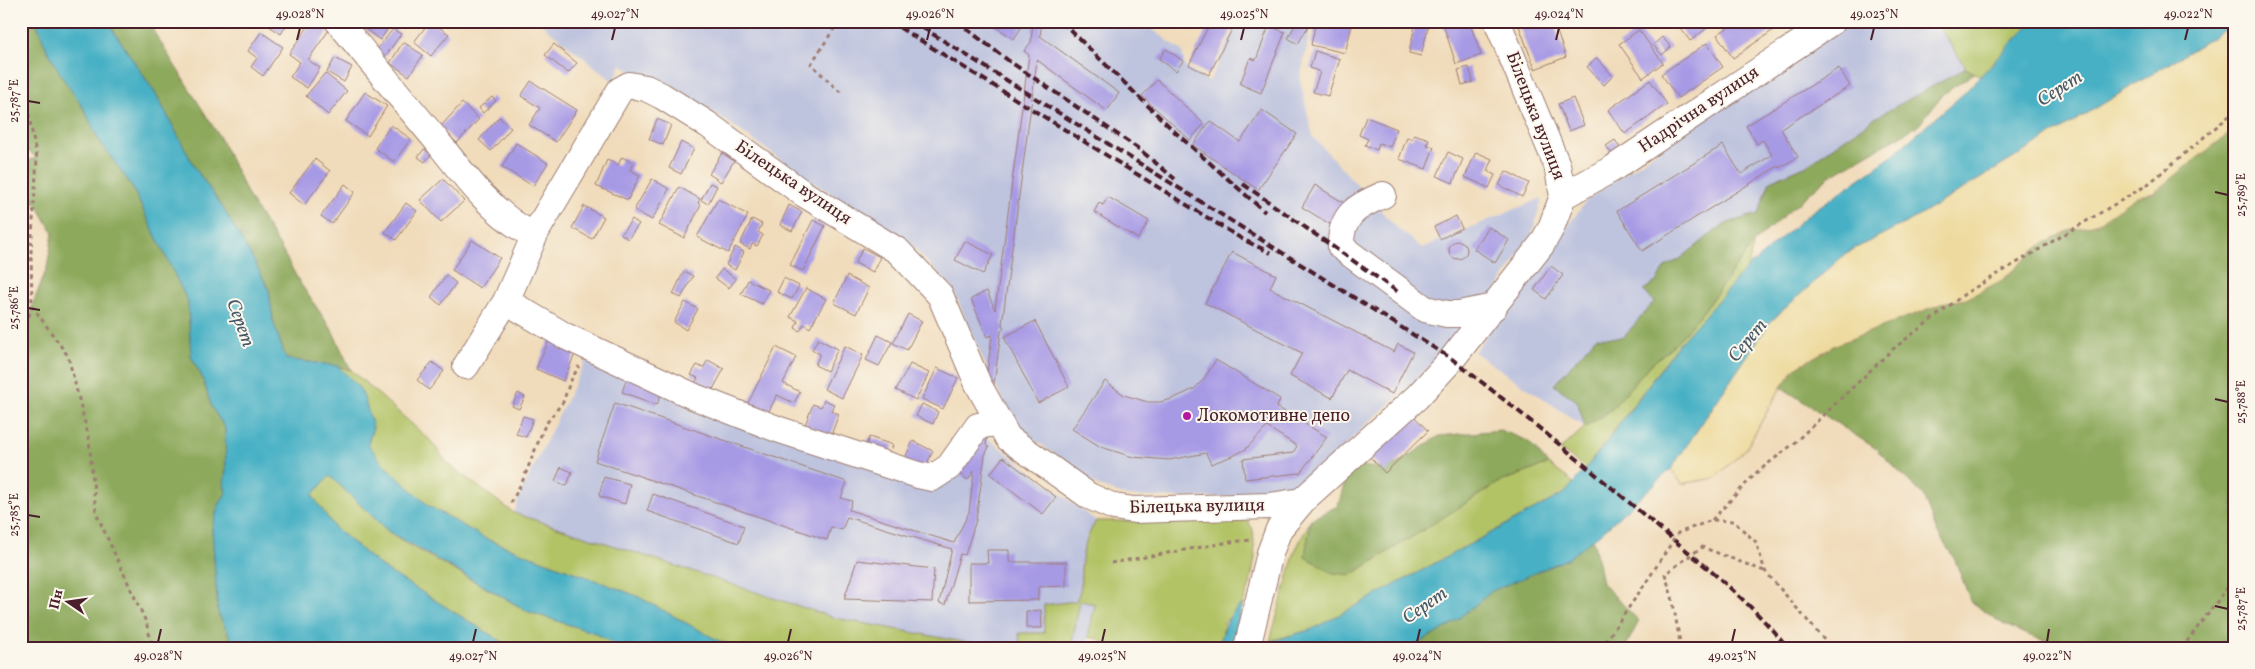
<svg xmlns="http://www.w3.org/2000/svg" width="2255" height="669" font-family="Vollkorn,serif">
<rect width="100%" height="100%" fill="#fbf7ec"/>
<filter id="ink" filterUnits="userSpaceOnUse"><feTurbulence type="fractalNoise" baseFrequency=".02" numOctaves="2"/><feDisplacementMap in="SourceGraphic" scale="10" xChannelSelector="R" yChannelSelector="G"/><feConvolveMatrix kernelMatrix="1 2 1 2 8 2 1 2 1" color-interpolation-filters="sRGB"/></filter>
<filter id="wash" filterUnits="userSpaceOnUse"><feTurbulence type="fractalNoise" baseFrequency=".0096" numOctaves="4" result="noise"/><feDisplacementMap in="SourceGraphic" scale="20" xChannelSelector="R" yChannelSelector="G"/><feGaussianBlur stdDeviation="1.12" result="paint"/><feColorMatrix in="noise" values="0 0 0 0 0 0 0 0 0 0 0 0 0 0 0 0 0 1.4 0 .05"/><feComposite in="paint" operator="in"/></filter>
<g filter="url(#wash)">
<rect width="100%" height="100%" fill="#f0dbba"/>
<path fill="#bec3de" d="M538 21H1141L1182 51 1185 67 1209 82 1238 21H1312L1300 80 1313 137 1397 228 1422 248 1542 198 1532 234 1491 298 1417 380 1370 421 1304 487 1224 497 1179 498 1126 496 1096 485 1019 428 991 378 952 287 906 240 812 182 715 113 669 84 650 75 632 72 621 64 614 82Z
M1851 21H1935L1966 68 1873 119 1807 165 1770 181 1758 214 1724 224 1680 259 1665 267 1656 282 1654 302 1623 338 1555 385 1577 401 1585 427 1474 352 1587 200 1738 95Z
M589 354 916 482 986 437 1096 521 1088 534 1084 546 1081 572 1082 589 1076 601 1044 605V633H1020V648H996L835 618 514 513 520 495Z
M1080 601 1095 603 1087 648H1071Z"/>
<path fill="#b2c366" stroke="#7e7148" d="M1935 21H2033L1980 76 1966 68Z
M1754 242 1748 267 1678 345 1586 468 1560 450 1585 427 1610 411 1647 368 1677 342 1704 310Z
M338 366 351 370 431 441 448 464 514 513 835 618 996 648H746L721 642 637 596 486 539 429 506 384 465 368 444 373 427 358 386Z
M1548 464 1574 483 1565 493 1313 629 1270 641 1295 551 1311 519 1305 556 1351 575 1498 483Z
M330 476 389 532 409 545 529 612 595 633 621 648H512L383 568 335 528 312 495Z
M1096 521H1248L1253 530 1255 558 1250 585 1243 604 1224 623 1222 638 1216 648H1108L1099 639 1088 637 1095 604 1080 601 1071 648H1020L1019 633H1044V605L1076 601C1083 587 1080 584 1081 570 1082 552 1086 537 1096 521Z"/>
<path fill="#8da95b" stroke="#6c6443" d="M21 21H36L47 50 84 109 99 140 131 185 188 302 191 356 203 379 212 408 225 428 226 471 224 484 226 493 218 507 212 529 218 613 236 648H21V344L26 340 32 306 47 268 53 233 36 203 21 197V162L37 158 21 145Z
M107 21H147L219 136 250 199 279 245 300 283 332 330 351 370 338 366 286 359 273 321 269 290 253 259 223 208 195 168 157 96Z
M1966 68 1974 73 1942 95 1919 125 1828 177 1754 242 1704 310 1677 342 1647 368 1610 411 1585 427 1577 401 1554 385 1596 337 1623 338 1654 302 1643 290 1656 282 1665 267 1680 259 1724 224 1758 214 1770 181 1807 165 1873 119Z
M2234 133V648H2071L2033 637 2003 624 1971 602 1955 560 1937 532 1923 495 1875 448 1781 387 1795 368 1835 345 1946 302 1966 299 2002 280 2039 246 2068 231 2098 223 2137 196 2154 193 2197 158 2226 136Z
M1500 430 1528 441 1548 464 1498 483 1351 575 1332 573 1305 556 1311 519 1338 506 1350 464 1376 468 1397 464 1439 436Z
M1593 539 1602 583 1639 621 1625 648H1409L1448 627 1492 591 1567 559Z"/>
<path fill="#eeda9e" stroke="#9c7c64" d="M2234 24V133L2226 136 2197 158 2154 193 2137 196 2098 223 2068 231 2039 246 2002 280 1966 299 1946 302 1835 345 1795 368 1781 387 1746 449 1715 478 1682 484 1671 469 1770 322 1846 253 1917 217Z"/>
<path fill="#46b0c5" stroke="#486878" d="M36 21H107L157 96 195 168 223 208 253 259 269 290 273 321 286 359 338 366 358 386 364 397 373 427 368 444 384 465 429 506 486 539 637 596 721 642 746 648H621L595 633 529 612 389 532 330 476 312 495 335 528 383 568 512 648H236L218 613 212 529 218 507 226 493 224 484 226 471 225 428 212 408 203 379 191 356 188 302 131 185 99 140 84 109 64 80 47 50Z
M2033 21H2234V24L1917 217 1846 253 1770 322 1671 469 1600 534 1567 559 1492 591 1448 627 1409 648H1248L1313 629 1565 493 1604 446 1678 345 1748 267 1810 213 1888 159 1963 94Z
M1243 604 1231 648H1216C1227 631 1223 617 1243 604Z"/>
<g id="blocks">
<path fill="#a79ae5" d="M172 21H186L177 28Z
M262 21H289L281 34Z
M312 21H323L331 27 308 60 320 68 307 88 290 77 300 62 289 54Z
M364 21H393L380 40 361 26Z
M396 21H410L405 28Z
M430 21 449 34 431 56 414 42Z
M987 21H1025L1014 39Z
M1033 21H1042L1040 36 1119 93 1107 111 1037 60 1002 324 1004 329 1001 331 986 445 989 447 985 455 976 520 965 555 960 554 945 605 939 603 952 549 847 517 842 530 831 527 827 540 595 461 615 403 847 482 841 498 852 501 849 510 954 543 969 512 974 471 968 480 954 470 978 440 992 335 987 337 971 299 987 291 995 310 1029 55 1024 51 1031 42Z
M1211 21H1236L1209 75 1189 65Z
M1297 21H1311L1298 44 1288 38Z
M1316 21H1353L1345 53 1311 45Z
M1416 21 1429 23 1421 56 1409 53Z
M1442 21H1469L1481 55 1456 64Z
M1524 21H1553L1566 57 1535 69 1518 23Z
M1683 21H1708L1711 25 1690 41 1678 25Z
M1737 21H1770L1775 29 1733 58 1717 35Z
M1269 26 1285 32 1261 93 1240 84 1250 58 1256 60Z
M393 29 401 34 384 58 375 52Z
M1639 30 1663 63 1643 78 1619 44Z
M261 32 283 47 263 76 251 67 257 58 248 51Z
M1662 37 1671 47 1662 55 1653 45Z
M403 42 423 55 409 76 390 63Z
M1707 43 1723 67 1678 98 1661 74Z
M554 44 577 63 568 73 545 55Z
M1166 49 1183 61 1176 71 1159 59Z
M1315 51 1340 59 1328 96 1313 92 1320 72 1310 68Z
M335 58 352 67 344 82 327 72Z
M1597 58 1613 76 1604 85 1587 67Z
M1469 67 1473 82 1462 85 1458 70Z
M1839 68 1850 86 1781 129 1798 157 1779 168 1778 166 1642 251 1617 211 1723 145 1741 174 1772 155 1763 140 1757 144 1746 126Z
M325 73 347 91 328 115 306 96Z
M1157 80 1204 124 1190 140 1142 96Z
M1650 80 1667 104 1625 134 1608 110Z
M531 81 577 110 556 142 529 125 540 108 521 96Z
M365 92 387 106 368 136 346 121Z
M492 97 496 101 483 113 479 108Z
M1573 98 1584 125 1569 131 1558 104Z
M462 103 479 119 457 143 440 127Z
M1262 110 1297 134 1258 190 1193 145 1210 121 1240 142Z
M499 117 511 128 491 151 479 140Z
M1366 117 1397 129 1390 147 1379 143 1377 150 1365 145 1368 139 1359 135Z
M657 119 671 125 663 145 649 139Z
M391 125 411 139 394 162 375 148Z
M1414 134 1429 139 1427 145 1434 147 1426 169 1399 159 1407 137 1412 139Z
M1615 140 1623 153 1615 158 1606 146Z
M681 142 694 149 681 174 669 168Z
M516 143 548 163 533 186 502 167Z
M424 149 431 154 425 162 418 157Z
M1448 152 1463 159 1453 183 1437 176Z
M1476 152 1492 159 1487 171 1495 175 1489 188 1465 177Z
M722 153 734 161 721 182 709 174Z
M622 157 633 163 630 170 640 175 628 200 596 186 607 160 618 165Z
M315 159 330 171 304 205 289 193Z
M1506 171 1529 183 1522 197 1499 185Z
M443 179 464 201 441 222 420 200Z
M652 179 669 189 652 220 634 210Z
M710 183 717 186 708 204 701 200Z
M345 184 355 192 332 224 321 216Z
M1315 185 1349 206 1336 228 1302 207Z
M679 187 700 199 698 203 701 205 684 238 659 225Z
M1108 197 1149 221 1138 239 1094 212 1099 203 1103 205Z
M718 199 748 215 728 253 697 237Z
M406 203 417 211 396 240 385 232Z
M789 205 802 212 792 231 780 225Z
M584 206 604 217 592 239 572 228Z
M1456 216 1462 228 1440 239 1434 227Z
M632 219 639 224 628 239 621 234Z
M752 219 762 224 758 232 763 235 757 246 752 244 750 249 740 244Z
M813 220 825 226 803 271 790 265Z
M1489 227 1509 240 1495 263 1474 249Z
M472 240 500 258 480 288 452 270Z
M965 241 993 255 983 274 955 260Z
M1449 250a9 9 0 1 1 18 0a9 9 0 1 1-18 0Z
M735 247 744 252 735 270 726 265Z
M863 248 880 257 873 272 855 263Z
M1232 252 1276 275 1270 288 1394 352 1398 344 1413 352 1392 394 1347 370 1332 398 1290 376 1302 353 1205 303Z
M1551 266 1563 275 1546 299 1534 290Z
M722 269 736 279 729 288 715 278Z
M684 271 693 276 681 298 673 294Z
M446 275 456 283 441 305 431 297Z
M847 276 869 288 856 314 834 303Z
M784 278 799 286 792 299 777 292Z
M748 280 769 290 762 304 741 294Z
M806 288 826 299 810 328 804 324 800 331 795 328 798 321 790 317Z
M685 302 698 309 686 330 674 322Z
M908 314 922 321 907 350 893 343Z
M1035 321 1069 387 1038 403 1004 337Z
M878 335 892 342 879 366 866 360Z
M550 338 577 350 563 381 536 369Z
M818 339 838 349 827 371 815 365 820 354 812 350Z
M845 346 863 355 842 398 824 389Z
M776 347 796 357 783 383 800 392 794 403 777 395 766 417 746 407Z
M708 360 724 369 711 393 694 384 698 378 691 375 697 365 703 368Z
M1216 360 1280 399 1277 407 1327 437 1300 473 1245 479 1243 459 1293 453 1297 446 1267 427 1246 449 1235 455 1211 464 1206 453 1169 460 1133 457 1101 447 1072 429 1105 381 1124 395 1148 402H1160L1172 399 1194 389 1203 380Z
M432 362 444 371 429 390 417 380Z
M910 364 929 373 916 400 896 390Z
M937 368 958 378 943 409 922 399Z
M628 375 663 388 657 405 622 392Z
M518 393 525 397 519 409 512 406Z
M824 400 834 404 831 411 839 414 831 435 805 425 813 404 821 407Z
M922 404 938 412 933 424 916 416Z
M523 416 533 419 526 437 516 434Z
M1414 416 1428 431 1385 473 1370 457Z
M869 437 893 445 889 457 865 449Z
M913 441 933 451 924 470 904 460Z
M1003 457 1056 497 1043 514 990 474Z
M561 467 572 472 567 486 555 481Z
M604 477 630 484 625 504 599 496Z
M653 494 744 526 739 543 647 511Z
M987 550H1009V562H1066V586L1038 587V600L969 601V563H988Z
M857 560 934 569 932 602 844 599Z
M1041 610 1042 628H1026V611Z"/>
</g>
</g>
<g filter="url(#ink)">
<use href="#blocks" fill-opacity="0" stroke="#9d7d72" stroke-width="1"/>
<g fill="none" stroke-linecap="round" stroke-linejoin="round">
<g stroke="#9d7d72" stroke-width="28">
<path id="minor" d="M338 21C370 60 401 98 433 136 461 171 489 211 529 233L537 230
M1383 195C1357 206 1340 215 1341 247L1425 309 1447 314H1459L1494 307
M1563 196 1612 169 1833 21
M506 301 565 336 695 397 780 430 918 475 932 478 949 467 978 426 1000 422
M466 366 506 301 537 230 620 90 629 85 646 88 662 96 707 124 804 194 898 251 940 295 978 384 1008 438 1089 496 1114 507 1134 510 1270 506 1302 501
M1247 648 1270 553 1279 529 1305 498 1417 397 1452 359 1542 244 1551 228 1563 196 1557 165 1497 21"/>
</g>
<path stroke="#9d7d72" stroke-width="3" stroke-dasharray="4 4" stroke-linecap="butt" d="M839 21 811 64 842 94
M21 102 27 105 37 159 31 251 32 306 21 342
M32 306 68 356 89 439 96 513 146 622 153 648
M511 503 523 480 545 425 563 402 570 382 579 366
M1712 520 1756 473 1792 445 1893 349 1966 293 2147 185 2234 112
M1111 563 1230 542 1252 540
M1601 648 1645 584 1678 533 1712 520 1733 521 1756 542 1765 571 1831 648
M1681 648 1672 597 1665 574 1702 547 1764 571
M2182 648 2234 579"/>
<use href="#minor" stroke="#fff" stroke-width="26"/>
<path stroke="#4a1f2b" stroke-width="4" stroke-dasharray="8 4" stroke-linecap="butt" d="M889 21 1242 239 1271 253
M912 21 1452 359C1522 413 1590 469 1657 526 1701 563 1752 602 1787 648
M956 21 1009 61 1139 149 1175 179
M1061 21 1176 133 1265 212
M1243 184 1398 292"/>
</g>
</g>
<path fill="none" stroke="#4a1f2b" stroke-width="2" d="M297 40 300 28M612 40 615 28M927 40 930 28M1241 40 1244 28M1556 40 1559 28M1871 40 1874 28M2185 40 2188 28M28 101 40 103M2215 192 2228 195M28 308 40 310M2215 399 2228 402M28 515 40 517M2215 606 2228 609M158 642 161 629M473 642 476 629M788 642 791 629M1102 642 1105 629M1417 642 1420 629M1732 642 1735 629M2047 642 2049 629"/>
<circle fill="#b5179e" stroke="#fbf7ec" stroke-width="2" cx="1187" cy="416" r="5"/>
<g text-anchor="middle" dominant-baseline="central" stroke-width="4" stroke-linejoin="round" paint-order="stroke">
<g font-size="18" fill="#4a1f2b" stroke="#fbf7ec">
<text transform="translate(1699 110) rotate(-34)">Надрічна вулиця</text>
<text transform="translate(1535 116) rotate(69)">Білецька вулиця</text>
<text transform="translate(793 183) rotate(34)">Білецька вулиця</text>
<text transform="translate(1197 507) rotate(-1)">Білецька вулиця</text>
</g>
<g font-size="18" fill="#4a1f2b" stroke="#fbf7ec" text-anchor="start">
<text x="1197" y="416">Локомотивне депо</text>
</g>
<g font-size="19" font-style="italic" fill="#485969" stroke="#fbf7ec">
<text transform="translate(2060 89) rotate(-33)">Серет</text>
<text transform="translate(240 323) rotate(70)">Серет</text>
<text transform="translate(1748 341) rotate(-50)">Серет</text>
<text transform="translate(1425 606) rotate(-35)">Серет</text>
</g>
</g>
<rect width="2255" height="669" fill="none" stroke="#fbf7ec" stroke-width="55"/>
<g transform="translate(68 602) rotate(283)" stroke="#fbf7ec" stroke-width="4" paint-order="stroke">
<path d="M0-4L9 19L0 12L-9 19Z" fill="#4a1f2b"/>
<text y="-8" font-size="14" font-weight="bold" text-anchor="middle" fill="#4a1f2b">Пн</text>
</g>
<rect x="28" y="28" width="2200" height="614" fill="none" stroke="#4a1f2b" stroke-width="2"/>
<g font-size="12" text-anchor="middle" fill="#4a1f2b">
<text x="300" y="18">49.028°N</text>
<text x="615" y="18">49.027°N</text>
<text x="930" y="18">49.026°N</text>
<text x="1244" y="18">49.025°N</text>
<text x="1559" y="18">49.024°N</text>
<text x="1874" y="18">49.023°N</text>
<text x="2188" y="18">49.022°N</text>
<text transform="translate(14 101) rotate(-90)" y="4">25.787°E</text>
<text transform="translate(2241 195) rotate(-90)" y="4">25.789°E</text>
<text transform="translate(14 308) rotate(-90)" y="4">25.786°E</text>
<text transform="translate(2241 402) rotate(-90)" y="4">25.788°E</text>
<text transform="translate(14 515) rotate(-90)" y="4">25.785°E</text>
<text transform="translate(2241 609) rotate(-90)" y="4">25.787°E</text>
<text x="158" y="660">49.028°N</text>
<text x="473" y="660">49.027°N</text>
<text x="788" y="660">49.026°N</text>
<text x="1102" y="660">49.025°N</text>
<text x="1417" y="660">49.024°N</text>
<text x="1732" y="660">49.023°N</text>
<text x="2047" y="660">49.022°N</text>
</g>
</svg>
